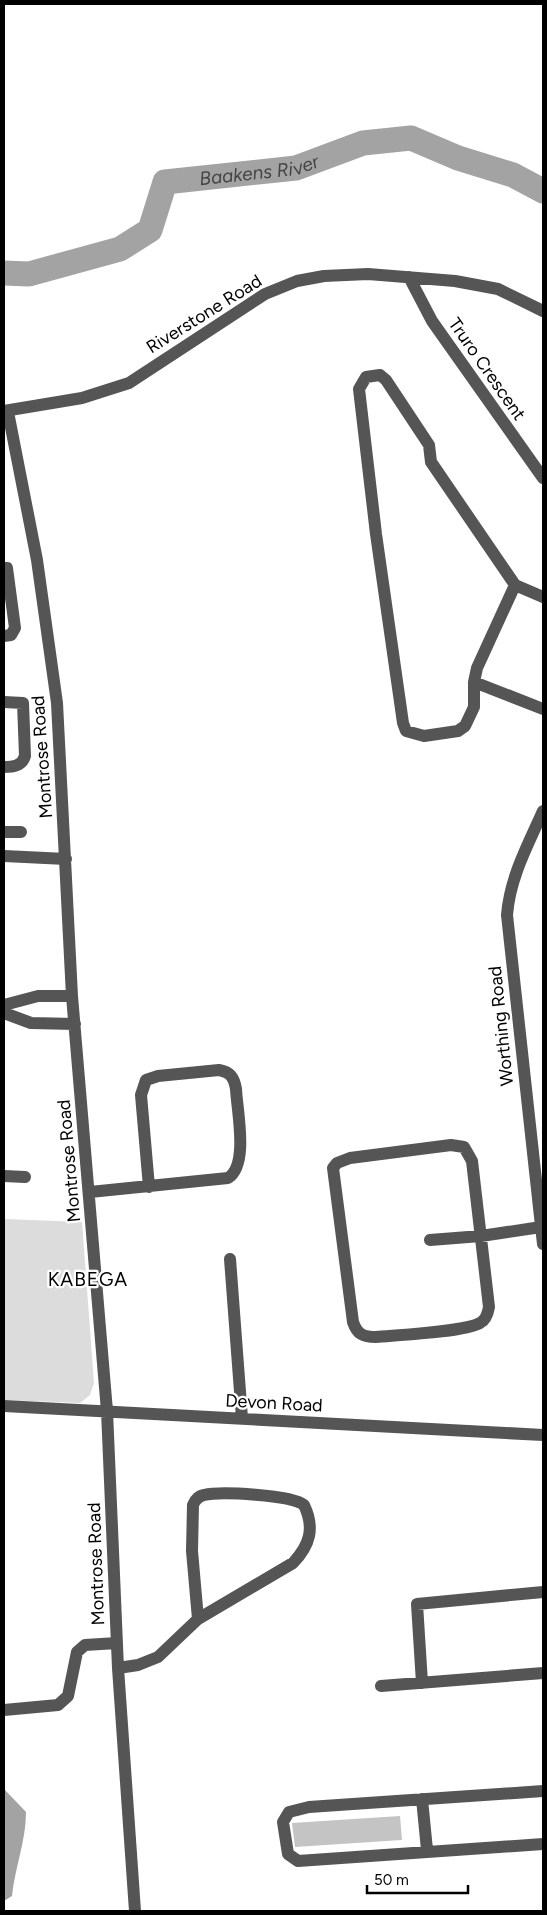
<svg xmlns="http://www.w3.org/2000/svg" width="547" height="1915" font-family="Figtree,sans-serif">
<rect width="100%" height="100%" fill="#fff"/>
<path fill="#dcdcdc" d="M4 1219 82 1222 94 1383 90 1395 80 1403 4 1400Z"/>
<path fill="#a3a3a3" d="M4 1789 26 1812C26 1841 15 1867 12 1896L4 1901Z"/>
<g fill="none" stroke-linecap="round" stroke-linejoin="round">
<path stroke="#a3a3a3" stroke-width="25" id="s1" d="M4 273 29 274 120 249 150 230 165 182 296 168 363 143 411 138 458 158 513 175 543 191"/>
</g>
<path fill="#c4c4c4" d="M400 1816 402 1840 295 1847 292 1823Z"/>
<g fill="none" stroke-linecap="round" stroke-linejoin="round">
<path stroke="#555" stroke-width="12" d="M409 277 432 321 543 478
M4 411 82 398 129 383 265 294 297 281 324 276 368 274 455 281 498 289 543 311
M8 412 37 560 57 703 72 996 107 1411 118 1668 135 1911
M4 568H7L15 628 11 635 4 636
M515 585 477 668 474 682 543 709
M474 682V707L465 726 458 731 424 736 406 731 403 723 376 534 359 389 366 377 380 375 386 380 429 445 431 462 515 585 543 597
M4 702 23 703 25 756C22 766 13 767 4 767
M543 811C528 845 510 877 507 915L543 1244
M4 832H21
M4 856 66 859
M4 1005 38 996H72
M4 1013 31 1023 75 1024
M451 1145 464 1147 472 1161 489 1307C488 1313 486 1320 480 1323 464 1332 398 1335 376 1337 363 1337 357 1334 353 1322L333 1168 337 1163 350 1158Z
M4 1176 25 1177
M90 1192 228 1178C249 1165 237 1111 236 1089 234 1077 230 1072 219 1070L158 1076 146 1080 141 1095 149 1187
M430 1240 481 1236 541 1227
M230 1259 242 1418
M4 1406 543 1435
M118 1668 138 1665 158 1657 198 1619 293 1563C310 1545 315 1528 304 1505 292 1495 220 1491 204 1495 198 1496 195 1500 193 1505L192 1551 198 1619
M422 1683 417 1604 543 1592
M381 1686 543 1673
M4 1710 58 1705 68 1696 77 1652 85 1645 117 1643
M543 1791 309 1807 289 1812 283 1822 288 1854 298 1861 543 1844
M422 1799 427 1850"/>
</g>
<g text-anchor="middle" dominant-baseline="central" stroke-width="4.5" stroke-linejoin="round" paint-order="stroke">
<g font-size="18" fill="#000" stroke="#fff">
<text transform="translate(204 314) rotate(-32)">Riverstone Road</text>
<text transform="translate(487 369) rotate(55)">Truro Crescent</text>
<text transform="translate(42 757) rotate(-94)">Montrose Road</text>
<text transform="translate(501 1026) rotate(-96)">Worthing Road</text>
<text transform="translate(69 1161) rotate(-95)">Montrose Road</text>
<text transform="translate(274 1403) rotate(3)">Devon Road</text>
<text transform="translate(96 1564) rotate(-92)">Montrose Road</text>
</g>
<g font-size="19" font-style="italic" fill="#444" stroke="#fff">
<text stroke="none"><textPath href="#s1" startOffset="300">Baakens River</textPath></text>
</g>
<g font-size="19" letter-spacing="1" fill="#000" stroke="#fff">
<text x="88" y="1279">KABEGA</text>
</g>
</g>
<rect width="547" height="1915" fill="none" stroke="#000000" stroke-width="10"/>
<path d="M367 1885v8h101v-8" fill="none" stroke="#000000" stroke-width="2.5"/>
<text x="374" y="1885" font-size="15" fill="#000000" stroke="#ffffff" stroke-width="4" paint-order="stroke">50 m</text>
</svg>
